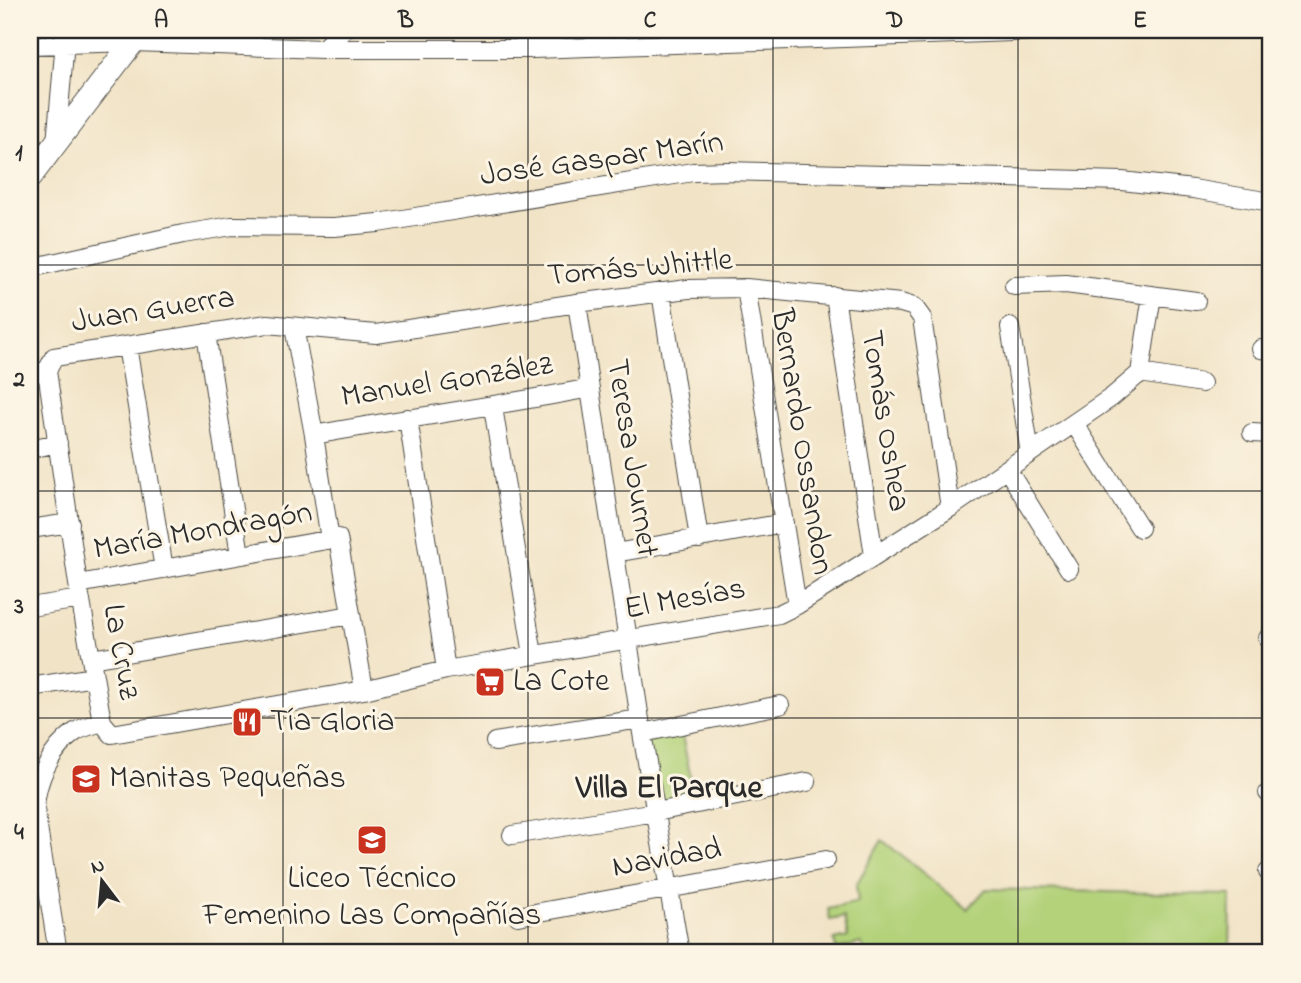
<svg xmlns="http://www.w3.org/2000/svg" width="1301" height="983" font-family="'Indie Flower',sans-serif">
<rect width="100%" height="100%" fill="#fcf5e5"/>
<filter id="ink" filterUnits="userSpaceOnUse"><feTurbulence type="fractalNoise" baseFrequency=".0143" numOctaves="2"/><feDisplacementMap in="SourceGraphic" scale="14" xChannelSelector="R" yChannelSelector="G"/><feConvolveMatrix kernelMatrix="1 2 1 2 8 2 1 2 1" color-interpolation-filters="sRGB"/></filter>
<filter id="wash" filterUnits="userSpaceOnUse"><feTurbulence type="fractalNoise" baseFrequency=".00686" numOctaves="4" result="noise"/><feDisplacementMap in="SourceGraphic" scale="28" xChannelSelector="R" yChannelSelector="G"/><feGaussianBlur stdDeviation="1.57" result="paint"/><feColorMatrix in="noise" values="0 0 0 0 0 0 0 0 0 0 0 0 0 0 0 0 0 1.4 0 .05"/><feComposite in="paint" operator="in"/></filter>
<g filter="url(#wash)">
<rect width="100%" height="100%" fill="#f1e3c6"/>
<path fill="#b3d27a" stroke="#6f7e52" stroke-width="2" d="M151 30H325L314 38 146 37Z
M680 726 696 803 656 812 642 733Z
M882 840 968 909 986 889 1231 895 1230 953H864L862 943 836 949 834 940 848 937 844 917 830 920 828 909 858 902 856 885Z"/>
</g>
<g filter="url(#ink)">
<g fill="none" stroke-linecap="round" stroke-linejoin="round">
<g stroke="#494742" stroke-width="20">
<path id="minor" d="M30 45 134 42 322 49H533L1066 30
M322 49 344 30
M533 49 553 30
M56 143 66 30
M30 268 183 234 232 226 334 227 378 223 693 172 727 171 1122 181 1193 189 1271 202
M1014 286 1066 284 1196 301
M746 288 797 605
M661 292 699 539
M835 296 874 556
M577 303 642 733 680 953
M294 327 314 435 330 540
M1010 327 1030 453
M206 333 240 555
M127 346 164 569
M1261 349 1271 350
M47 371 78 584 102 722
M30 373 47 371 54 357 267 324 376 334 577 303 688 289 746 288 901 303 914 307 922 318 950 508
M1140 373 1202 383
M493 407 533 655
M408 418 446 670
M1074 423 1140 528
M1252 433 1271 434
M314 435C406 418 498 406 590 388
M30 449 58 443
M1007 469 1069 569
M30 529 70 523
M615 553 784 523
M78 584 338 538 364 690
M30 607 80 599
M1268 638H1271
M91 659 351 615
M30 687 94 677
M102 722 112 734 364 690 446 670 779 614 797 605 950 508 1112 397 1140 373 1152 295
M642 733 780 705
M495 742 640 719
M1268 793H1271
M512 835 656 812 807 782
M1268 872H1271
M518 916 826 860
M1264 952H1271
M58 953 35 809C36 780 51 749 75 732 82 727 94 725 102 722"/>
</g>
<g stroke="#494742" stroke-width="25">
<path id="major" d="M30 177 142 30"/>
</g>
<use href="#minor" stroke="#fff" stroke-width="18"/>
<use href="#major" stroke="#fff" stroke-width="23"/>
</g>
</g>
<path fill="none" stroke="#2b2b2b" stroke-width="2" stroke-opacity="0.55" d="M283 30V953M528 30V953M773 30V953M1018 30V953M30 265H1271M30 491H1271M30 718H1271"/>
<defs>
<g id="supermarket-square" transform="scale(1.575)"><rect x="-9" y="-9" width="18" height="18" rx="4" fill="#c8321e" stroke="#fcf5e5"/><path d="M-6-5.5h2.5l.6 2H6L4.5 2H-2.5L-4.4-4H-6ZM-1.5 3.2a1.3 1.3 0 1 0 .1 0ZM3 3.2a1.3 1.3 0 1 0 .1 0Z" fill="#fff"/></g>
<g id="restaurant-square" transform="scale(1.575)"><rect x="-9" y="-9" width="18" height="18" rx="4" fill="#c8321e" stroke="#fcf5e5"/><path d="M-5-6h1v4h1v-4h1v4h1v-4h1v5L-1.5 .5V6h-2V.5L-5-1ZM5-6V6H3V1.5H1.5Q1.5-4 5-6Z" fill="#fff"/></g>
<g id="school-square" transform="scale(1.575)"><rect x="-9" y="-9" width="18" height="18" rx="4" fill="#c8321e" stroke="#fcf5e5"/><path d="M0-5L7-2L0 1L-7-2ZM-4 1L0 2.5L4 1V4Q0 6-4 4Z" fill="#fff"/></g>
</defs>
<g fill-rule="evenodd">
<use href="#supermarket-square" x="490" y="682"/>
<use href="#restaurant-square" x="247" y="722"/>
<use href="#school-square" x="86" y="779"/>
<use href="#school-square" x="372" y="840"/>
</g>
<g text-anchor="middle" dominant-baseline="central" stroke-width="6" stroke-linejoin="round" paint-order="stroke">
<g font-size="32" fill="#2b2b2b" stroke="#fcf5e5">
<text transform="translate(602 160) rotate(-8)">José Gaspar Marín</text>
<text transform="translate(640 269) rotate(-5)">Tomás Whittle</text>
<text transform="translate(153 311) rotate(-9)">Juan Guerra</text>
<text transform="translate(447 382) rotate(-9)">Manuel González</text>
<text transform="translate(884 421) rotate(81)">Tomás Oshea</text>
<text transform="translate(801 442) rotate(81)">Bernardo Ossandon</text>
<text transform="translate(631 458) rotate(81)">Teresa Journet</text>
<text transform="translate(203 532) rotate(-10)">María Mondragón</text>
<text transform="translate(685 600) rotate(-10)">El Mesías</text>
<text transform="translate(120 652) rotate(80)">La Cruz</text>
<text transform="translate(667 859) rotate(-10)">Navidad</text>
</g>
<g font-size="32" fill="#2b2b2b" stroke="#fcf5e5" text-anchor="start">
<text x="513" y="682">La Cote</text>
<text x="270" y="722">Tía Gloria</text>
<text x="109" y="779">Manitas Pequeñas</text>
<text x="372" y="879" text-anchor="middle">Liceo Técnico<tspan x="372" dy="37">Femenino Las Compañías</tspan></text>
</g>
<g font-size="33" font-weight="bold" fill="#2b2b2b" stroke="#fcf5e5">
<text x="669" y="789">Villa El Parque</text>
</g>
</g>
<rect width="1301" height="983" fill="none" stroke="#fcf5e5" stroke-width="77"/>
<g transform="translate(102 881) rotate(344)" stroke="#fcf5e5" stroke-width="5" paint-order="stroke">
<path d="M0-5L12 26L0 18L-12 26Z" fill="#2b2b2b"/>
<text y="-10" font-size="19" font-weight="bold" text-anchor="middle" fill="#2b2b2b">N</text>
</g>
<rect x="38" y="38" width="1224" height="906" fill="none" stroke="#2b2b2b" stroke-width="2.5"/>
<g font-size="23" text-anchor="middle" font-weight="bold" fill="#2b2b2b">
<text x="161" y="27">A</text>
<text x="406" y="27">B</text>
<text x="650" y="27">C</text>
<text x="895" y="27">D</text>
<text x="1140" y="27">E</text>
<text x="19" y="160">1</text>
<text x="19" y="386">2</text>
<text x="19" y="613">3</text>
<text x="19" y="839">4</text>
</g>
</svg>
